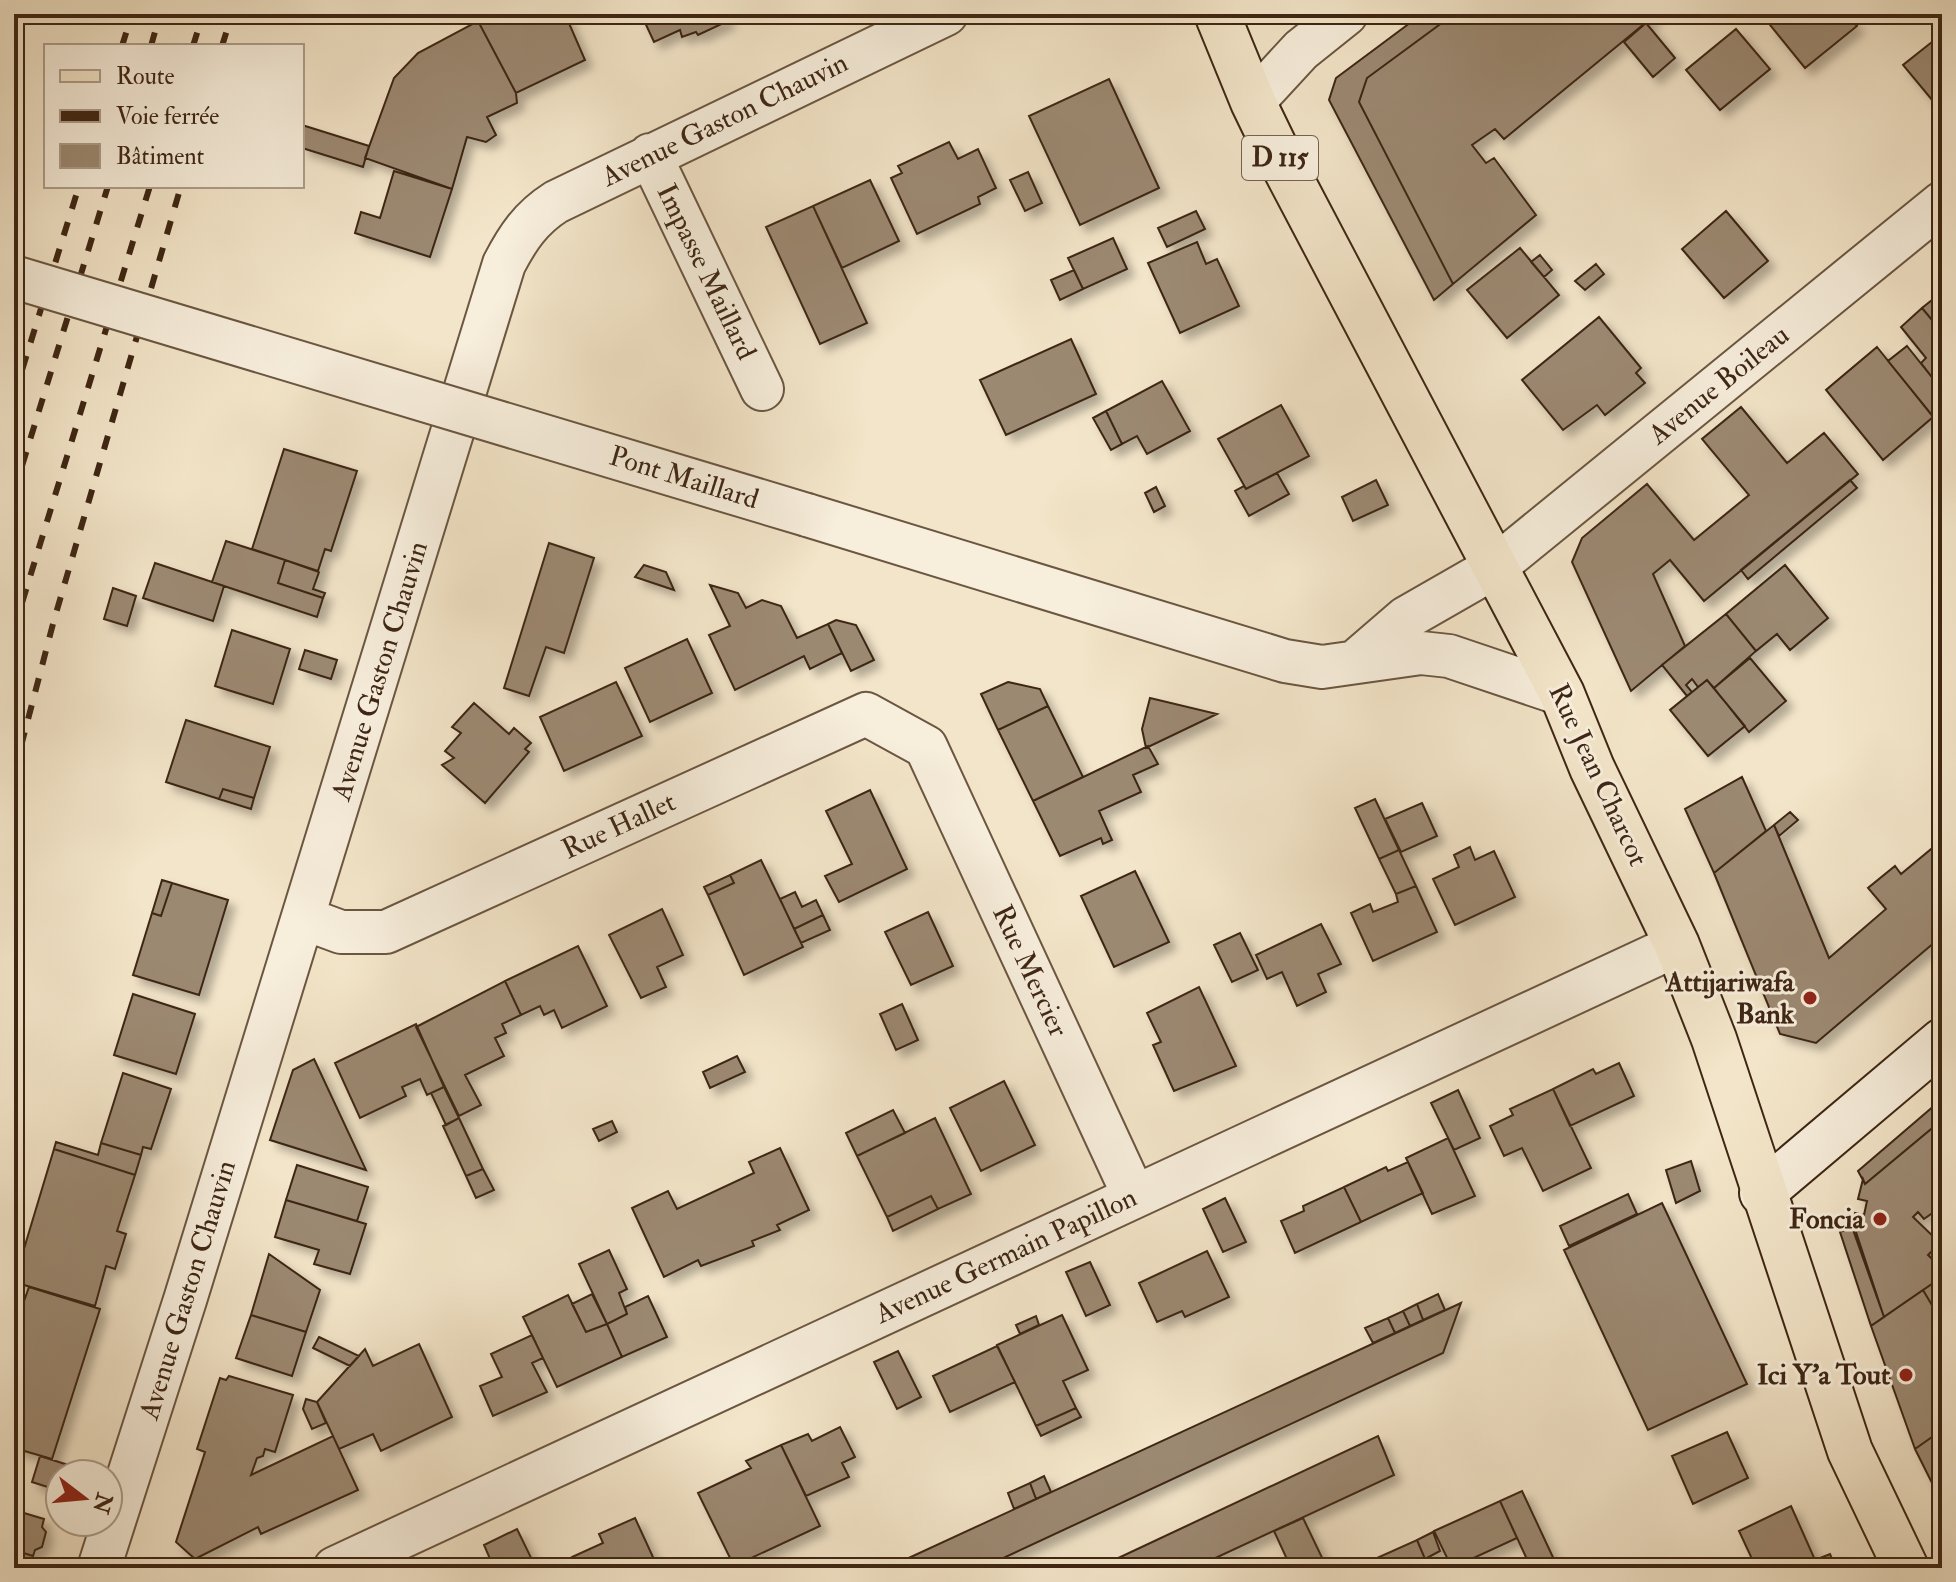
<svg xmlns="http://www.w3.org/2000/svg" width="1956" height="1582" font-family="'IM FELL Double Pica',serif">
<defs>
<filter id="shadow"><feDropShadow dx="7" dy="7" stdDeviation="4" flood-color="#0004"/></filter>
</defs>
<rect width="100%" height="100%" fill="#f3e5c9"/>
<filter id="stains"><feTurbulence type="fractalNoise" baseFrequency=".0025" numOctaves="4"/><feColorMatrix values="0 0 0 0 .2 0 0 0 0 .09 0 0 0 0 .02 0 0 0 .5 -.17"/></filter>
<radialGradient id="worn" r=".72"><stop offset=".6" stop-color="#630" stop-opacity="0"/><stop offset="1" stop-color="#630" stop-opacity=".3"/></radialGradient>
<path fill="#9c8972" stroke="#3e2614" stroke-width="2" filter="url(#shadow)" d="M492 14H565L585 60 516 93 478 21Z
M641 14H725L728 21 698 35 696 32 682 37 680 30 654 42Z
M1422 14H1454L1367 78 1359 102 1453 284 1434 300 1329 100 1336 78Z
M1454 14 1655 15 1504 139 1495 129 1472 145 1486 163 1494 158 1536 215 1453 284 1359 102 1367 78Z
M1784 14H1846L1857 26 1805 68 1770 25Z
M478 21 516 93 517 103 487 117 496 135 486 142 467 137 452 189 365 158 394 78 418 53Z
M1646 23 1675 58 1653 77 1624 42Z
M1736 29 1770 69 1720 110 1686 70Z
M1942 34V112L1903 65Z
M1109 79 1159 188 1080 225 1029 116Z
M302 125 369 146 363 167 302 148Z
M949 142 958 159 978 149 996 188 978 197 980 204 917 234 891 178 902 173 898 166Z
M394 171 452 189 430 257 355 233 361 212 380 218Z
M1028 172 1042 203 1025 211 1010 180Z
M870 180 899 241 842 268 813 206Z
M813 206 867 323 820 344 766 227Z
M1196 211 1205 229 1167 247 1158 228Z
M1726 211 1768 261 1724 298 1682 249Z
M1113 238 1127 269 1083 289 1068 258Z
M1197 242 1206 264 1217 259 1239 306 1180 333 1148 263Z
M1520 248 1559 295 1507 338 1467 290Z
M1540 255 1552 270 1544 277 1531 262Z
M1596 264 1604 274 1585 290 1575 281Z
M1074 270 1083 289 1060 300 1051 280Z
M1942 292V332L1922 308Z
M1922 308 1942 332V390L1921 363 1926 358 1901 327Z
M1599 317 1641 368 1636 373 1645 383 1605 415 1597 405 1563 430 1522 380Z
M1071 339 1096 394 1006 435 980 380Z
M1907 346 1942 390V412L1935 419 1888 361Z
M1877 347 1933 417 1883 460 1826 390Z
M1162 381 1190 431 1147 454 1137 436 1122 444 1106 411Z
M1281 405 1309 456 1246 489 1218 439Z
M1741 407 1787 463 1824 433 1858 474 1704 601 1670 560 1653 574 1685 646 1631 691 1572 562 1582 538 1647 484 1694 540 1749 495 1702 439Z
M1106 411 1122 444 1111 450 1093 418Z
M284 449 357 471 331 551 325 549 318 571 252 549Z
M1277 473 1289 494 1249 516 1235 491 1244 486 1246 489Z
M1376 480 1388 505 1353 521 1342 497Z
M1850 480 1857 488 1748 579 1741 570Z
M1156 487 1165 506 1154 512 1145 493Z
M226 541 285 560 278 583 323 598 317 617 212 582Z
M549 543 594 558 564 653 546 647 529 696 504 688Z
M285 560 319 572 313 589 325 593 323 598 278 583Z
M155 563 224 586 213 621 143 598Z
M644 565 666 572 674 590 635 577Z
M1785 565 1828 618 1790 650 1777 634 1756 651 1726 614Z
M710 585 738 593 746 608 762 600 781 606 797 638 828 624 842 653 810 669 804 656 735 690 709 635 730 626Z
M113 588 136 596 127 626 104 619Z
M1726 614 1756 651 1714 688 1707 680 1698 687 1692 679 1686 685 1692 692 1687 696 1662 665Z
M836 620 856 625 874 660 851 671 828 624Z
M232 630 290 649 273 704 215 686Z
M687 639 712 693 650 722 625 668Z
M305 650 337 660 331 679 299 669Z
M1750 658 1786 701 1749 732 1714 688Z
M1707 680 1745 726 1708 756 1670 710Z
M616 682 642 736 564 771 540 717Z
M1008 682 1040 689 1048 706 998 730 981 694Z
M1150 698 1217 714 1146 748 1142 729Z
M474 703 509 734 514 728 531 743 525 749 529 752 485 803 442 765 454 758 445 751 461 733 452 727Z
M1048 706 1083 777 1033 801 998 730Z
M186 720 270 747 254 798 223 789 219 799 166 782Z
M1148 746 1158 764 1133 775 1141 792 1099 811 1112 840 1103 844 1101 838 1060 856 1033 801Z
M1742 777 1766 831 1714 873 1685 809Z
M223 789 254 798 251 809 219 799Z
M870 790 907 869 839 902 825 876 852 864 826 811Z
M1375 799 1399 850 1379 859 1355 808Z
M1422 803 1437 836 1401 852 1385 819Z
M1790 812 1798 820 1779 836 1774 825Z
M1774 825 1829 958 1886 909 1868 888 1895 866 1901 874 1942 840V936L1816 1043 1780 1034 1714 873Z
M1470 847 1475 860 1494 851 1515 897 1455 925 1433 879 1459 867 1454 855Z
M1399 850 1416 886 1396 894 1379 859Z
M761 860 803 947 744 975 708 895 734 883 730 875Z
M1135 871 1169 942 1114 967 1081 896Z
M730 875 734 883 708 895 704 887Z
M162 880 172 883 161 916 152 913Z
M172 883 228 900 199 995 133 975 152 913 161 916Z
M1416 886 1437 932 1373 961 1351 913 1370 904 1373 912 1398 902 1396 894Z
M795 892 802 907 816 900 823 915 794 929 780 899Z
M662 909 683 955 657 967 666 987 641 998 609 935Z
M928 912 953 966 911 985 885 932Z
M823 915 830 930 801 943 794 929Z
M1321 924 1341 964 1318 974 1326 992 1297 1006 1282 972 1267 979 1256 955Z
M1240 933 1258 970 1232 982 1214 945Z
M578 946 607 1006 562 1028 554 1010 544 1015 540 1006 521 1015 505 981Z
M505 981 521 1015 502 1024 506 1033 495 1038 504 1056 465 1075 481 1105 459 1116 416 1027Z
M1199 987 1236 1066 1174 1091 1153 1045 1161 1042 1147 1013Z
M133 994 195 1014 176 1074 114 1055Z
M902 1004 918 1040 896 1050 880 1014Z
M416 1024 444 1087 427 1095 420 1079 402 1087 406 1096 360 1118 335 1063Z
M737 1056 745 1072 710 1088 703 1072Z
M314 1059 366 1170 270 1140 293 1070Z
M1619 1063 1634 1096 1570 1126 1553 1089 1593 1069 1596 1074Z
M123 1073 171 1089 151 1149 143 1147 141 1155 101 1143Z
M1004 1081 1035 1145 981 1171 950 1108Z
M444 1087 459 1118 446 1125 431 1093Z
M1553 1089 1591 1168 1543 1191 1522 1148 1504 1156 1490 1126 1513 1115 1510 1109Z
M1458 1090 1480 1138 1454 1150 1431 1103Z
M1942 1099V1120L1865 1184 1858 1171Z
M893 1110 905 1133 857 1156 846 1133Z
M459 1118 483 1169 466 1176 443 1126Z
M935 1118 971 1194 938 1209 931 1196 887 1217 857 1156Z
M1942 1120V1210L1938 1209 1924 1219 1918 1212 1913 1217 1940 1243 1928 1255 1942 1269V1277L1884 1317 1852 1227 1855 1213 1864 1215 1867 1201 1858 1199 1863 1179 1865 1184Z
M612 1121 617 1132 599 1141 593 1129Z
M1448 1138 1475 1196 1432 1214 1406 1158Z
M56 1142 98 1155 101 1143 141 1155 135 1175 54 1149Z
M780 1148 809 1210 777 1225 780 1230 752 1241 754 1246 701 1266 698 1260 664 1277 632 1208 668 1191 677 1209 754 1173 749 1162Z
M54 1149 135 1175 117 1231 126 1234 115 1269 106 1266 95 1306 14 1282Z
M1691 1161 1700 1191 1676 1203 1666 1170Z
M1408 1162 1423 1193 1361 1222 1344 1187 1386 1167 1388 1171Z
M297 1165 368 1187 357 1221 286 1200Z
M483 1169 494 1190 476 1198 466 1176Z
M1344 1187 1361 1222 1295 1253 1281 1221 1304 1211 1303 1206Z
M1628 1194 1637 1214 1569 1246 1560 1226Z
M931 1196 938 1209 893 1231 887 1217Z
M1225 1198 1246 1242 1223 1252 1203 1209Z
M286 1200 366 1224 350 1274 314 1264 319 1250 275 1237Z
M1662 1203 1747 1384 1648 1430 1564 1250Z
M1854 1226 1884 1317 1871 1326 1840 1232Z
M1940 1243 1942 1245V1269L1928 1255Z
M609 1250 627 1289 619 1293 627 1314 607 1324 579 1264Z
M1207 1251 1229 1297 1185 1317 1182 1311 1157 1322 1139 1283Z
M269 1254 320 1290 306 1332 251 1315Z
M1090 1262 1110 1305 1086 1316 1066 1272Z
M1942 1277V1322L1923 1290Z
M29 1287 100 1309 52 1459 14 1448V1298L24 1301Z
M1923 1290 1942 1322V1430L1915 1449 1871 1326Z
M592 1294 607 1324 586 1332 572 1304Z
M1438 1294 1445 1310 1423 1320 1417 1304Z
M568 1295 586 1332 607 1324 622 1357 557 1387 523 1317Z
M648 1296 667 1337 622 1357 607 1324 627 1314 625 1307Z
M1461 1303 1443 1353 982 1568H887Z
M1417 1304 1423 1320 1410 1326 1403 1311Z
M1403 1311 1410 1326 1395 1333 1388 1318Z
M251 1315 306 1332 292 1376 236 1358Z
M1062 1315 1088 1370 1063 1381 1076 1408 1036 1426 997 1345Z
M1036 1316 1039 1325 1020 1334 1016 1325Z
M1388 1318 1395 1333 1373 1343 1365 1328Z
M532 1335 543 1358 532 1363 547 1392 493 1416 480 1386 502 1377 491 1354Z
M319 1337 359 1356 350 1366 313 1348Z
M419 1344 452 1417 381 1451 373 1434 339 1449 317 1402 365 1349 373 1366Z
M997 1346 1015 1382 950 1412 933 1376Z
M898 1351 921 1397 897 1409 874 1362Z
M229 1376 293 1395 275 1452 265 1449 263 1456 257 1458 251 1475 333 1436 358 1490 261 1534 258 1527 195 1559 176 1542 205 1452 197 1449 220 1378 226 1380Z
M306 1399 317 1402 326 1423 312 1429 303 1409Z
M1076 1408 1081 1417 1041 1436 1036 1426Z
M840 1427 855 1457 842 1463 849 1477 806 1496 781 1445 808 1434 812 1441Z
M1942 1430V1493L1936 1480 1932 1483 1915 1449Z
M1727 1432 1748 1478 1693 1504 1672 1456Z
M1378 1436 1394 1475 1194 1568H1097Z
M781 1445 820 1526 734 1566 698 1493 751 1468 746 1461Z
M40 1456 84 1470 83 1474H60V1491L32 1482Z
M1044 1476 1051 1492 1036 1499 1030 1483Z
M1030 1483 1036 1499 1014 1509 1008 1493Z
M1522 1491 1558 1568H1531L1500 1501Z
M1500 1501 1517 1538 1452 1568 1434 1531Z
M1791 1506 1815 1560 1830 1554 1836 1568H1737L1753 1561 1739 1531Z
M14 1510 44 1519 42 1527 46 1532 42 1547 35 1550 33 1556 14 1550Z
M635 1518 658 1568H577L572 1557 603 1543 599 1534Z
M1303 1518 1327 1568H1291L1274 1531Z
M517 1529 536 1568H494L484 1545Z
M1433 1532 1440 1551 1425 1559 1417 1540Z
M1417 1540 1425 1559 1405 1568H1371L1368 1562Z
M14 1550 33 1556 30 1562 36 1568H14Z"/>
<g fill="none" stroke-linecap="round" stroke-linejoin="round">
<g stroke="#6b5641" stroke-width="46">
<path id="street" d="M1253 102 1301 50 1346 14
M650 155 762 389
M807 515 1285 661 1322 667 1421 653 1449 656 1562 694
M1355 662 1406 618 1495 567 1942 203
M303 918 341 932H386L866 714 926 747 1134 1196
M99 1568 185 1300 504 264C518 237 531 218 556 202L946 14
M335 1568 1677 945"/>
</g>
<g stroke="#3e2614" stroke-width="48">
<path id="secondary" d="M1762 1193 1942 1041"/>
</g>
<g stroke="#3e2614" stroke-width="48">
<path id="primary" d="M1217 14 1253 102 1284 166 1562 694 1592 768 1677 945 1714 1039 1850 1451 1906 1568"/>
</g>
<use href="#street" stroke="#f7eedc" stroke-width="42"/>
<use href="#secondary" stroke="#f7eedc" stroke-width="44"/>
<use href="#primary" stroke="#f3e5c9" stroke-width="44"/>
<path stroke="#3e2614" stroke-width="6" stroke-dasharray="14 14" stroke-linecap="butt" d="M122 46 132 14
M151 46 160 14
M193 46 203 14
M222 46 232 14
M14 396 79 186
M14 492 108 186
M14 629 150 186
M14 773 54 620 181 186"/>
<g stroke="#6b5641" stroke-width="46" stroke-linecap="butt">
<path id="street-bridge" d="M14 277 807 515"/>
</g>
<use href="#street-bridge" stroke="#f7eedc" stroke-width="42"/>
</g>
<g fill="#8f2418" stroke="#f7eedc" stroke-width="3">
<circle cx="1810" cy="998" r="8"/>
<circle cx="1880" cy="1219" r="8"/>
<circle cx="1906" cy="1375" r="8"/>
</g>
<g text-anchor="middle" dominant-baseline="central" stroke-width="6" stroke-linejoin="round" paint-order="stroke">
<rect fill="#f7eedc" stroke="#766250" stroke-width="2" x="1242" y="136" width="76" height="44" rx="6"/>
<g font-size="26" font-weight="bold" fill="#3e2614">
<text x="1280" y="158">D 115</text>
</g>
<g font-size="28" fill="#3e2614" stroke="#f7eedc">
<text transform="translate(725 120) rotate(-26)">Avenue Gaston Chauvin</text>
<text transform="translate(706 272) rotate(64)">Impasse Maillard</text>
<text transform="translate(1719 385) rotate(-39)">Avenue Boileau</text>
<text transform="translate(684 478) rotate(17)">Pont Maillard</text>
<text transform="translate(380 671) rotate(-73)">Avenue Gaston Chauvin</text>
<text transform="translate(1598 775) rotate(65)">Rue Jean Charcot</text>
<text transform="translate(619 826) rotate(-25)">Rue Hallet</text>
<text transform="translate(1030 971) rotate(65)">Rue Mercier</text>
<text transform="translate(1006 1256) rotate(-25)">Avenue Germain Papillon</text>
<text transform="translate(188 1290) rotate(-73)">Avenue Gaston Chauvin</text>
</g>
<g font-size="28" font-weight="bold" fill="#3e2614" stroke="#f7eedc" text-anchor="end">
<text x="1794" y="982">Attijariwafa<tspan x="1794" dy="32">Bank</tspan></text>
<text x="1864" y="1219">Foncia</text>
<text x="1890" y="1375">Ici Y'a Tout</text>
</g>
</g>
<rect width="1956" height="1582" fill="none" stroke="#f3e5c9" stroke-width="48"/>
<rect x="16" y="16" width="1924" height="1550" fill="none" stroke="#3e2614" stroke-width="4"/>
<rect x="24" y="24" width="1908" height="1534" fill="none" stroke="#3e2614" stroke-width="2"/>
<rect x="44" y="44" width="260" height="144" fill="#f7eedc" stroke="#ad9e8c" stroke-width="2"/>
<rect x="60" y="70" width="40" height="12" fill="#f3e5c9" stroke="#ad9e8c" stroke-width="2"/>
<text x="116" y="84" font-size="24" fill="#3e2614">Route</text>
<rect x="60" y="110" width="40" height="12" fill="#3e2614" stroke="#ad9e8c" stroke-width="2"/>
<text x="116" y="124" font-size="24" fill="#3e2614">Voie ferrée</text>
<rect x="60" y="144" width="40" height="24" fill="#9c8972" stroke="#ad9e8c" stroke-width="2"/>
<text x="116" y="164" font-size="24" fill="#3e2614">Bâtiment</text>
<g transform="translate(84 1498) rotate(106)"><circle r="38" fill="#f7eedc" stroke="#ad9e8c" stroke-width="2"/>
<path d="M0-6L14 30L0 20L-14 30Z" fill="#8f2418"/>
<text y="-12" font-size="22" font-weight="bold" text-anchor="middle" fill="#3e2614">N</text>
</g>
<rect width="100%" height="100%" filter="url(#stains)"/>
<rect width="100%" height="100%" fill="url(#worn)"/>
</svg>
